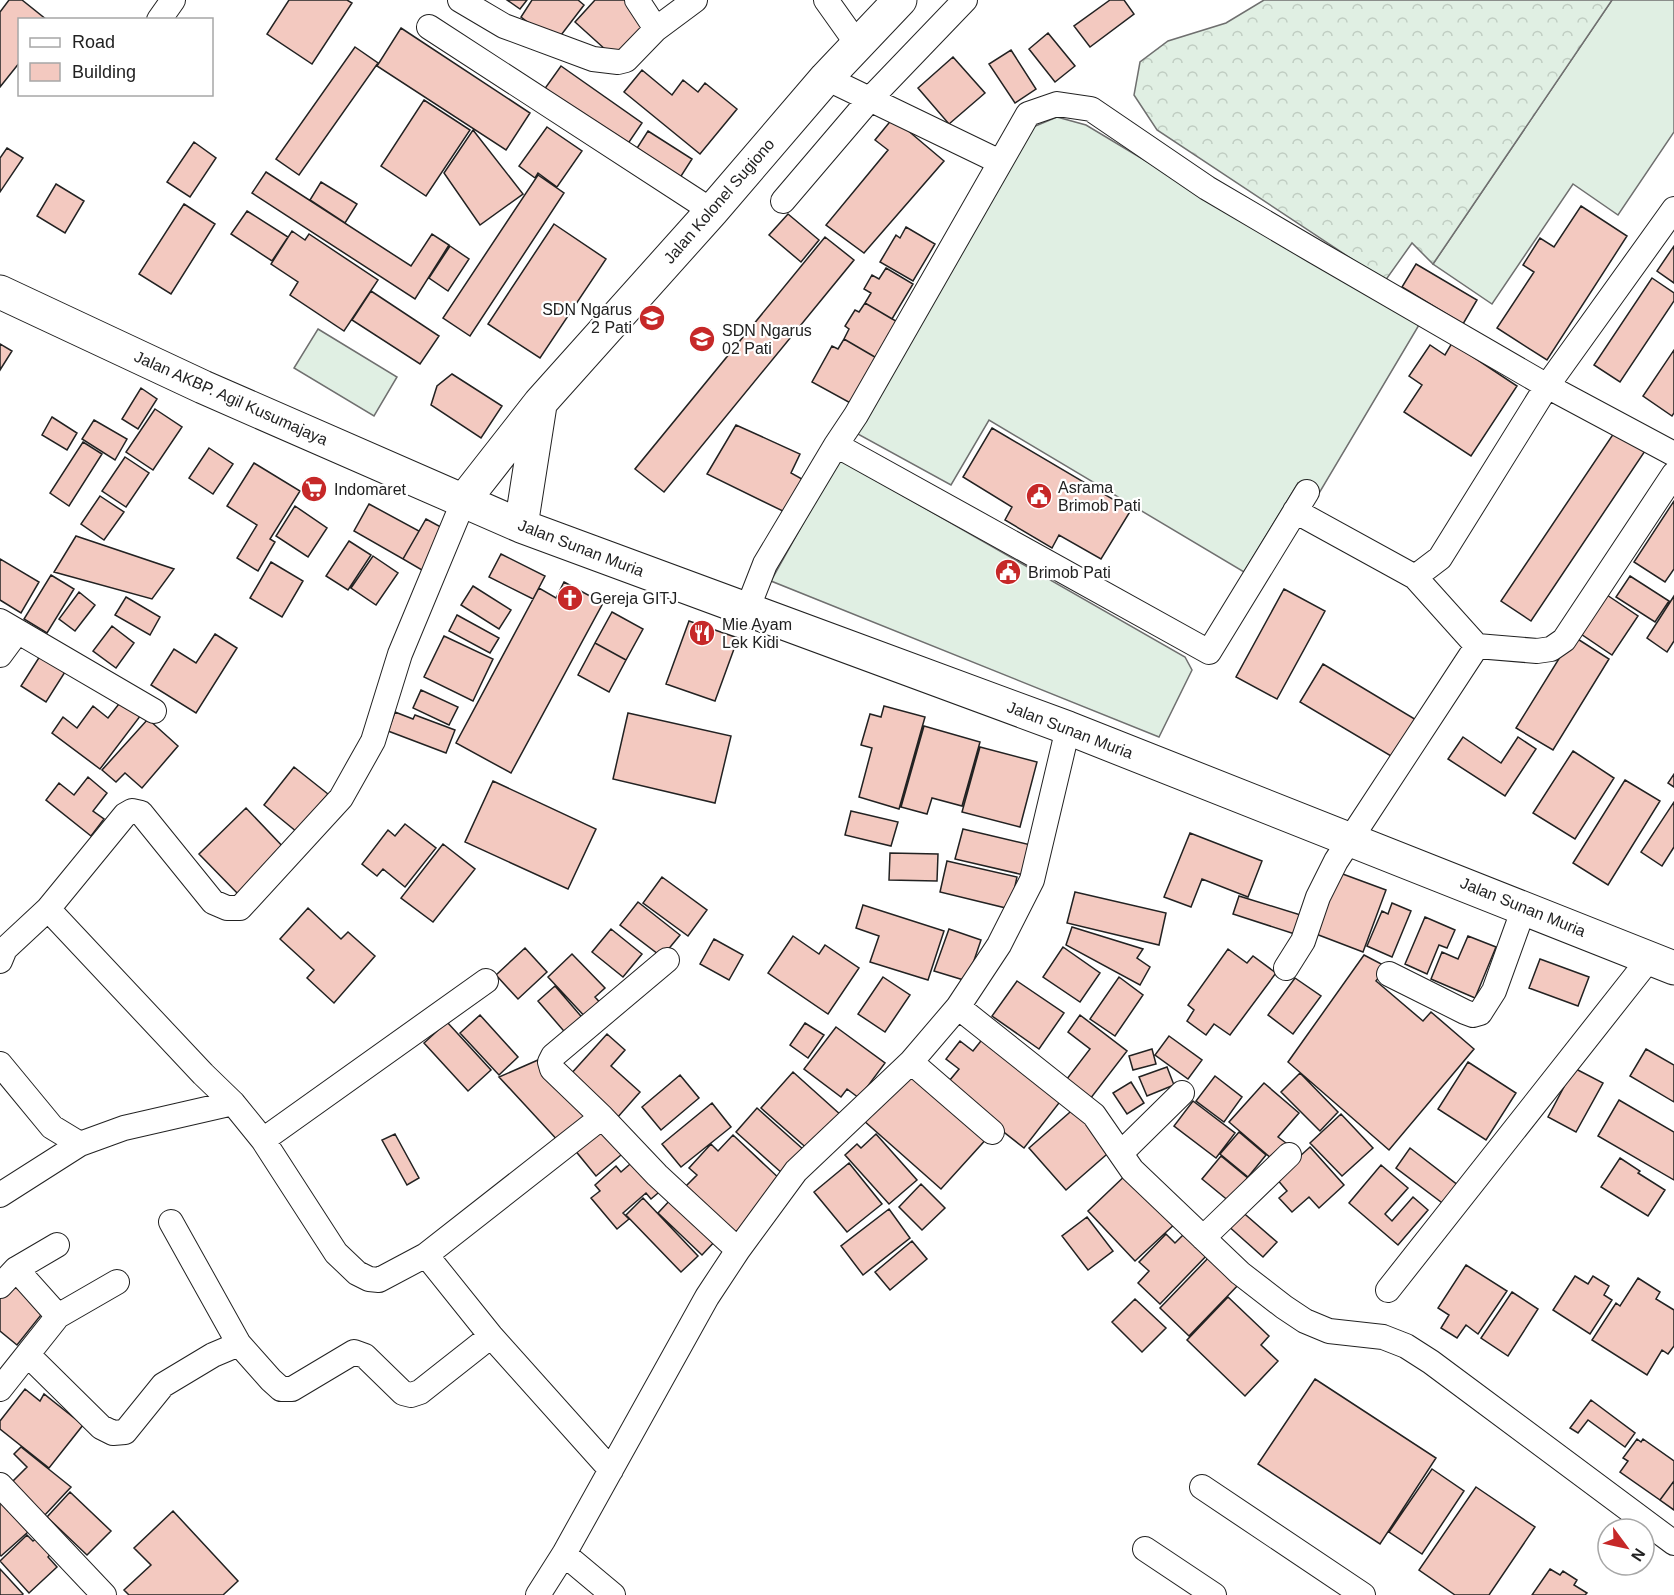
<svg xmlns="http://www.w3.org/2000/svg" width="1674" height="1595" font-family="Arial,sans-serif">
<defs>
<pattern id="forest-crowns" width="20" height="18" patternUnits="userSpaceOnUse" patternTransform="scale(1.5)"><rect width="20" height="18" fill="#e0efe3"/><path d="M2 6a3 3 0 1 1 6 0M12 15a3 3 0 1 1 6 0" fill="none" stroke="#c0cdc2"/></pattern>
</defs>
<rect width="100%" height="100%" fill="#fff"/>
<path fill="#e0efe3" stroke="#6f6f6f" stroke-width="1.5" d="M1612 0H1674V132L1618 215 1573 184 1492 304 1433 264Z
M1057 117 1086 125 1419 325 1318 495 1298 483 1244 572 989 420 951 485 856 433 1033 127Z
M318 329 397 377 374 416 294 368Z
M839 459 1185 657 1192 670 1159 737 771 581Z"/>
<path fill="url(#forest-crowns)" stroke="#6f6f6f" stroke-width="1.5" d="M1264 0H1612L1433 264 1412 243 1385 281 1157 130 1134 95 1140 62 1168 41 1226 23Z"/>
<path fill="#f3c9c0" stroke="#222" stroke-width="1.5" d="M9 0H22L47 20H20V62L0 87V12Z
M289 0H347L352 3 312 64 267 34Z
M507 0H527L520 9Z
M532 0H578L584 5 555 43 521 17Z
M595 0H627L646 22 617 60 575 22Z
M1110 0H1124L1134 14 1090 47 1074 26Z
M401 28 530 113 506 150 377 66Z
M1048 33 1075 66 1055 82 1029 49Z
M355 47 378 63 299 175 276 159Z
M1011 50 1036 89 1015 103 989 64Z
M953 57 985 93 949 124 918 88Z
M561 66 642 123 623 151 541 94Z
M642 70 672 95 683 80 698 92 705 83 737 109 700 154 624 92Z
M424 100 470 130 426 196 381 166Z
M893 118 944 161 864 253 826 225 888 150 875 140Z
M547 127 582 151 557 187 538 173 535 178 519 166Z
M473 130 523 194 480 225 444 173Z
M648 131 692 159 676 184 632 156Z
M194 142 216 158 190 197 167 182Z
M7 148 23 158 0 192V158Z
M266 172 411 266 432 234 449 245 415 299 252 193Z
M538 175 564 193 470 336 443 318Z
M321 182 357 204 345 223 310 200Z
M56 184 84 201 65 233 37 216Z
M184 204 215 224 171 294 139 274Z
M1581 206 1627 236 1547 360 1497 328 1534 272 1523 265 1540 238 1554 247Z
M247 211 288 237 272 261 231 234Z
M788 214 819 240 801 262 769 235Z
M554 224 606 259 540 358 488 324Z
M906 227 935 244 913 281 880 262 896 235 900 238Z
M292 231 305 240 309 234 378 280 344 331 290 295 298 282 271 264Z
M825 237 854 260 664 492 635 469Z
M450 246 469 259 448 291 429 278Z
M1674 246V283L1657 271Z
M1416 264 1477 300 1463 324 1402 287Z
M886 268 913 284 892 319 865 303 871 293 864 289 872 275 879 279Z
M1652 278 1674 293V301L1620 382 1594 365Z
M371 291 439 336 420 364 352 320Z
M865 303 901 324 880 360 844 339 849 329 845 326 855 310 859 312Z
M844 339 880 360 854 405 812 382 832 346 838 349Z
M1452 343 1517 386 1471 456 1404 412 1422 385 1409 376 1430 345 1445 355Z
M0 344 12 351 0 370Z
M1674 350V413L1672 416 1643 396Z
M452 374 502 406 481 438 431 405 437 386Z
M141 388 157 399 138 429 122 419Z
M155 409 182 427 153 470 126 452Z
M52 417 77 433 67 450 42 435Z
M94 420 127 439 115 460 82 439Z
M736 425 800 454 791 473 809 483 791 515 707 474Z
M1618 427 1647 448 1531 621 1501 601Z
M992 428 1131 510 1101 559 1059 535 1052 548 1005 520 1012 507 963 477Z
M83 442 102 454 69 506 50 493Z
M209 448 233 464 213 494 189 478Z
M125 457 149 473 126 507 102 491Z
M254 463 300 491 270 539 275 542 258 571 237 558 257 525 227 506Z
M100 496 124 512 104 540 81 524Z
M1674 501V569L1665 582 1634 562Z
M369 504 419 531 403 559 354 531Z
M295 506 327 528 308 557 276 536Z
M426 519 450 532 427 573 403 559Z
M76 536 174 569 152 599 54 572Z
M349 541 371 555 348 590 326 576Z
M501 554 545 576 533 599 489 577Z
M373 556 398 573 376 605 351 588Z
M0 559 39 582 21 613 0 600Z
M271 562 303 581 282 617 250 598Z
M51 575 74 589 47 633 24 619Z
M1630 576 1669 601 1655 622 1616 597Z
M564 582 603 603 511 773 456 743 539 588 556 598Z
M473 586 511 610 499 629 461 605Z
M1284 589 1325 611 1277 699 1236 677Z
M79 592 95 605 75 631 59 619Z
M1604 593 1638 616 1612 655 1578 632Z
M1674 596V641L1667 652 1647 638Z
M126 597 160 617 150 635 115 615Z
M612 612 643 629 626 660 595 643Z
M457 615 499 638 490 653 449 631Z
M689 621 738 638 715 701 666 684Z
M112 626 134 643 116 668 93 651Z
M215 634 237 648 196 713 151 685 174 649 196 663Z
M444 636 493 659 473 701 424 677Z
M1573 636 1609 659 1553 750 1516 728Z
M595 643 626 660 609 692 578 675Z
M40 656 65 672 46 702 21 686Z
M1323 664 1418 721 1396 759 1300 702Z
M421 690 458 707 449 725 413 708Z
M122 700 141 715 100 769 52 733 63 717 77 728 93 706 108 718Z
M884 706 925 717 899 809 859 797 872 748 861 745 870 714 881 717Z
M395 712 413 719 415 715 455 730 446 753 388 731Z
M628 713 731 736 715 803 613 779Z
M148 719 178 746 142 788 125 773 116 782 102 770Z
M924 726 980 742 962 806 932 798 927 814 901 807Z
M1463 737 1501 763 1518 737 1536 749 1505 796 1448 759Z
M980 747 1037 762 1020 827 962 812Z
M1573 751 1614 778 1575 839 1533 813Z
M294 767 328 794 297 832 264 805Z
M1674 774V787L1668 783Z
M88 777 107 793 93 811 104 819 91 836 46 800 59 783 74 795Z
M1625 780 1660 801 1608 885 1573 863Z
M493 781 596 829 568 889 465 842Z
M1674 802V847L1662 866 1641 852Z
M246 808 287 851 240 896 199 854Z
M851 811 898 822 891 846 845 835Z
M405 824 436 848 405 887 383 869 377 876 362 864 388 830 395 836Z
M963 829 1031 845 1024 875 955 859Z
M1190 833 1262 861 1248 897 1202 879 1191 907 1164 897Z
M443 844 475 869 433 922 401 898Z
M890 853 938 854 937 881 889 880Z
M947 861 1017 877 1010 909 940 892Z
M1340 873 1386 890 1363 952 1316 934Z
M662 877 707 910 688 936 643 903Z
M1075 892 1166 913 1159 945 1067 923Z
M1239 896 1307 917 1301 936 1233 914Z
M638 902 680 935 662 957 620 925Z
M1392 903 1411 911 1392 957 1367 946 1382 911 1388 914Z
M863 905 944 931 928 980 870 962 879 936 856 928Z
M308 908 341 939 348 932 375 956 334 1003 307 978 314 970 280 939Z
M1425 917 1455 930 1447 948 1439 945 1427 974 1405 964Z
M1072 927 1143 949 1137 958 1150 967 1140 985 1066 945Z
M611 929 642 954 623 977 592 952Z
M949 929 981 940 967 981 934 971Z
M793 936 819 954 825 945 859 968 828 1014 768 973Z
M1468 936 1496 947 1475 998 1431 979 1442 952 1458 959Z
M714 939 743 955 729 980 700 964Z
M1063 947 1100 973 1080 1002 1043 977Z
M525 948 547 972 518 999 496 975Z
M1228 949 1247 963 1253 956 1276 973 1230 1035 1214 1024 1206 1035 1187 1021 1194 1010 1188 1005Z
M572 954 605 988 595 997 604 1007 589 1021 548 977Z
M1364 955 1387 967 1376 981 1423 1021 1431 1012 1474 1049 1389 1150 1288 1062Z
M1540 959 1589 977 1578 1006 1529 988Z
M883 977 910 995 885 1032 858 1014Z
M1119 977 1143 995 1115 1036 1090 1019Z
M1295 978 1321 996 1293 1034 1268 1015Z
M1017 981 1064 1013 1039 1049 992 1016Z
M555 986 586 1022 569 1037 538 1001Z
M480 1015 518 1057 499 1075 460 1033Z
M1080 1015 1127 1051 1087 1103 1063 1084 1090 1049 1068 1032Z
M447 1022 491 1070 468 1091 424 1043Z
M805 1023 824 1035 808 1058 790 1045Z
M836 1027 885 1063 859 1098 847 1089 841 1097 804 1069Z
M988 1032 1066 1094 1024 1148 945 1086 959 1069 946 1059 960 1041 973 1051Z
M607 1034 625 1050 611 1066 640 1092 617 1118 570 1075Z
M1169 1036 1202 1060 1188 1079 1155 1055Z
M1152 1049 1156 1064 1133 1070 1129 1056Z
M1646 1049 1674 1065V1102L1630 1076Z
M538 1060 591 1114 561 1144 499 1077Z
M1468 1062 1516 1093 1486 1140 1438 1109Z
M1167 1067 1174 1085 1147 1096 1139 1077Z
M1574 1068 1603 1083 1576 1132 1548 1117Z
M915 1070 989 1136 941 1189 863 1120Z
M793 1072 842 1116 810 1151 761 1108Z
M1300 1073 1338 1112 1320 1131 1281 1092Z
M680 1075 699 1098 661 1130 642 1107Z
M1215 1076 1242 1097 1224 1122 1196 1101Z
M1131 1082 1144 1103 1127 1114 1113 1093Z
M1264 1083 1299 1113 1278 1137 1286 1143 1272 1159 1229 1122Z
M1619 1100 1674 1132V1180L1598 1136Z
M1193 1101 1235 1133 1216 1158 1174 1126Z
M712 1103 731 1127 681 1167 662 1144Z
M1077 1106 1114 1148 1066 1190 1029 1148Z
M757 1108 804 1150 783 1174 736 1132Z
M1341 1114 1373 1148 1342 1176 1310 1143Z
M606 1124 627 1150 596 1176 574 1149Z
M1239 1132 1266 1155 1248 1177 1220 1154Z
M395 1134 419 1178 407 1185 382 1140Z
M876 1134 917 1180 889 1204 845 1155 857 1144 861 1148Z
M733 1135 782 1181 736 1240 680 1192 697 1175 689 1168 711 1144 718 1151Z
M1310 1147 1344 1185 1319 1208 1309 1197 1292 1212 1279 1198 1287 1191 1276 1178Z
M1410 1148 1459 1186 1445 1205 1396 1168Z
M1221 1156 1249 1179 1230 1202 1202 1179Z
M637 1158 664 1188 651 1199 646 1193 623 1213 629 1219 617 1229 591 1198 600 1191 595 1185 616 1166 621 1172Z
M1620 1158 1640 1171 1638 1173 1665 1190 1648 1216 1601 1187Z
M849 1163 882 1204 847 1232 814 1192Z
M1381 1165 1408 1188 1385 1214 1392 1221 1413 1197 1428 1210 1398 1245 1349 1203Z
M1131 1170 1178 1221 1135 1261 1088 1211Z
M921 1184 945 1208 922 1230 899 1207Z
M673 1197 717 1239 702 1255 658 1213Z
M643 1198 698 1256 681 1272 626 1215Z
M889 1209 910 1238 863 1275 841 1246Z
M1239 1209 1277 1242 1263 1257 1226 1224Z
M1087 1217 1113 1251 1088 1270 1062 1236Z
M1188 1230 1210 1252 1160 1304 1138 1283 1149 1271 1139 1262 1166 1234 1175 1243Z
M912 1241 927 1259 890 1290 875 1272Z
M1213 1253 1242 1281 1189 1336 1160 1308Z
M1466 1265 1507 1291 1478 1334 1466 1325 1457 1338 1441 1328 1449 1315 1438 1308Z
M1575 1276 1588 1284 1593 1276 1609 1286 1604 1295 1612 1300 1590 1334 1553 1310Z
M1638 1278 1660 1292 1656 1299 1674 1310V1346L1668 1354 1662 1350 1647 1375 1592 1340 1616 1303 1620 1306Z
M7 1281 45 1310 17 1345 0 1331V1290Z
M1512 1292 1538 1309 1508 1356 1481 1338Z
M1228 1297 1269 1336 1261 1345 1278 1361 1245 1396 1187 1340Z
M1135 1299 1166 1328 1142 1352 1112 1322Z
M1315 1379 1436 1458 1380 1544 1258 1464Z
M25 1389 40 1401 44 1394 83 1425 49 1468 0 1429V1421Z
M1591 1400 1635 1433 1625 1447 1588 1420 1578 1433 1570 1428Z
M1637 1439 1641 1442 1643 1439 1674 1461V1481L1660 1500 1620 1472 1628 1461 1623 1458Z
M21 1447 71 1487 44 1516 10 1484 27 1467 14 1454Z
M1432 1469 1464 1491 1422 1554 1389 1532Z
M1674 1481V1510L1660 1500Z
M1476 1487 1535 1527 1489 1595H1455L1419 1570Z
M70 1492 111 1531 87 1555 47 1517Z
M0 1502 28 1532 1 1556 0 1555Z
M173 1511 238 1581 223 1595H129L124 1590 151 1565 134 1548Z
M27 1535 33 1541 38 1537 52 1552 48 1557 57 1567 29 1593 0 1561Z
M0 1569 23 1594 22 1595H0Z
M1550 1569 1560 1575 1563 1571 1577 1580 1574 1585 1587 1593 1585 1595H1532Z"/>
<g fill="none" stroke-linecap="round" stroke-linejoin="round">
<g stroke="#222" stroke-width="26">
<path id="minor" d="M460 0 504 26 593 59 618 62 626 60 656 29 695 0
M637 0 656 29
M826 0 858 45
M159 20 173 0
M429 27 712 211
M826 78 1000 162
M783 201 870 99 965 0
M1674 209 1547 386 1440 558 1415 577 1477 646 1537 651 1551 649 1564 640 1674 474
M1307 492 1209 652 836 445 856 415 1028 114 1057 104 1091 109 1207 188 1314 251 1547 386 1674 454
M1295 511 1415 577
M747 610 765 564 836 445
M0 621 154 711
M0 655 17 632
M48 909 203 1074 233 1103 263 1140 336 1253 357 1273 369 1279 379 1280 426 1255 602 1117
M667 960 553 1056 550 1062 552 1069 602 1117 657 1175 738 1250
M0 961 5 949 48 909 125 815 132 811 141 813 213 902 227 908H240L341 798 373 741 400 654 464 500
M1286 968 1303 941 1318 897 1336 861 1477 646
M1389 974 1465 1012 1473 1015 1480 1013 1494 991 1524 908
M958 1007 1094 1115 1132 1170 1240 1273 1284 1307 1305 1321 1329 1331 1383 1337 1406 1346 1431 1362 1674 1543
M911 1062 992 1132
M0 1064 52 1127 80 1144 124 1128 233 1103
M263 1140 486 981
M1121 1153 1182 1093
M0 1195 80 1144
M171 1222 239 1344
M1203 1238 1289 1155
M426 1255 491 1336 611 1470
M16 1269 57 1245
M0 1286 16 1269 58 1316
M1388 1290 1650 958
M28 1355 101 1427 113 1433 125 1432 163 1385 213 1355 239 1344 271 1380 281 1389H292L354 1352 365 1356 403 1393 411 1395 420 1392 491 1336
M0 1389 58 1316 117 1282
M0 1485 104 1595
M1202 1487 1363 1595
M1145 1549 1214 1595
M564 1554 613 1595
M538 1595 564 1554 707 1297 738 1250 796 1171 911 1062 958 1007 999 945 1032 880 1068 728"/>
</g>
<g stroke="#222" stroke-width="35">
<path id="secondary" d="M0 292 203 387 521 526 1068 728 1674 968
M464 500 540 403 712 211 826 78 900 0
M521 526 540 405"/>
</g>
<use href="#minor" stroke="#fff" stroke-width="24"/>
<use href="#secondary" stroke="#fff" stroke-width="33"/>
</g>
<defs>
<g id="school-disc" transform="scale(1.35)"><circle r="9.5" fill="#c62828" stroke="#fff"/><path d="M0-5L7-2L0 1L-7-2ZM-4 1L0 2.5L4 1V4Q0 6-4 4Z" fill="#fff"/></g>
<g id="supermarket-disc" transform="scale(1.35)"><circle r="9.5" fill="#c62828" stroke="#fff"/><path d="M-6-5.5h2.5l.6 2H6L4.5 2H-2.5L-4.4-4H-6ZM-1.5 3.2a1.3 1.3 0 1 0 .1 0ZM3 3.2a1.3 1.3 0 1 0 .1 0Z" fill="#fff"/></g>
<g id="civic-disc" transform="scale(1.35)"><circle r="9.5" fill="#c62828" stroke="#fff"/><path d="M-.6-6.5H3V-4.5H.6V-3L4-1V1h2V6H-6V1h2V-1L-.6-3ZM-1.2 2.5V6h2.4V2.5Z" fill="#fff"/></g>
<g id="church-disc" transform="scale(1.35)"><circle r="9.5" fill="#c62828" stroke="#fff"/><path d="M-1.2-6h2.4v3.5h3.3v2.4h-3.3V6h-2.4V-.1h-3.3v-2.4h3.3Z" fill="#fff"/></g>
<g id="restaurant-disc" transform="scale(1.35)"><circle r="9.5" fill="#c62828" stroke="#fff"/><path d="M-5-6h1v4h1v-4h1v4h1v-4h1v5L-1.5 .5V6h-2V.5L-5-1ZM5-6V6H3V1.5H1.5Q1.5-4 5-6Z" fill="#fff"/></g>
</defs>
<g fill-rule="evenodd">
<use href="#school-disc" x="652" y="318"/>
<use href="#school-disc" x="702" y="339"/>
<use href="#supermarket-disc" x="314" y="489"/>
<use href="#civic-disc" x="1039" y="496"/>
<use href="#civic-disc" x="1008" y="572"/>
<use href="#church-disc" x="570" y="598"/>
<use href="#restaurant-disc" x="702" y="633"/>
</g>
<g text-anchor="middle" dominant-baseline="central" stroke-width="4.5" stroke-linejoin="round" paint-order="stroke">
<g font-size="16" fill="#222" stroke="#fff">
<text transform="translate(719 201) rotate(-49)">Jalan Kolonel Sugiono</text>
<text transform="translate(231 398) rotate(24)">Jalan AKBP. Agil Kusumajaya</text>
<text transform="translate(581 548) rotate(21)">Jalan Sunan Muria</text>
<text transform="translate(1070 730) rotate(21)">Jalan Sunan Muria</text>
<text transform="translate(1523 907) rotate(22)">Jalan Sunan Muria</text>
</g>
<g font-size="16" fill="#222" stroke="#fff" text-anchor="start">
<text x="632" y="309" text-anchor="end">SDN Ngarus<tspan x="632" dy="18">2 Pati</tspan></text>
<text x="722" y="330">SDN Ngarus<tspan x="722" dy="18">02 Pati</tspan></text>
<text x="1058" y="487">Asrama<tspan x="1058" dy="18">Brimob Pati</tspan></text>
<text x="334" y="489">Indomaret</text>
<text x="1028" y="572">Brimob Pati</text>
<text x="590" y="598">Gereja GITJ</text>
<text x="722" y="624">Mie Ayam<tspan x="722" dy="18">Lek Kidi</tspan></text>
</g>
</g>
<rect x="18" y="18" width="195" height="78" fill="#ffffff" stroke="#a7a7a7" stroke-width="1.5"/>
<rect x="30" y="38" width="30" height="9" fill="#ffffff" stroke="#a7a7a7" stroke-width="1.5"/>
<text x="72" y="48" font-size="18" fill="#222222">Road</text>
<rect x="30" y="63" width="30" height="18" fill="#f3c9c0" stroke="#a7a7a7" stroke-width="1.5"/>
<text x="72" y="78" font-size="18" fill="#222222">Building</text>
<g transform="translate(1626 1547) rotate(123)"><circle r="28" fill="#ffffff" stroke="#a7a7a7" stroke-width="1.5"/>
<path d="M0-4.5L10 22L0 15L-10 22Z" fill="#c62828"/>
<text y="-9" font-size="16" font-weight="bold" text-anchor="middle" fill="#222222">N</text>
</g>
</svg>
